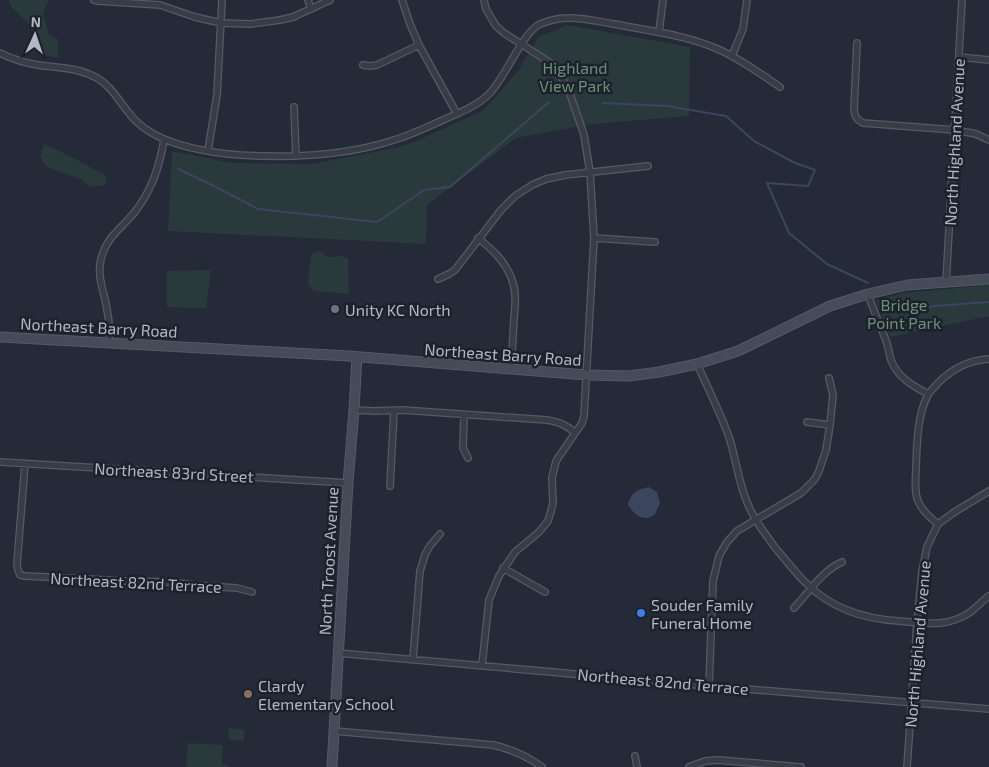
<svg xmlns="http://www.w3.org/2000/svg" width="989" height="767" font-family="'Exo 2',sans-serif">
<rect width="100%" height="100%" fill="#242a37"/>
<path fill="#2a3a3c" d="M9 0H49L43 13 49 35 58 39V58L44 55 40 38 28 23 12 8Z
M567 25 690 47 689 116 592 124 516 138 427 205 426 244 168 231 172 151 232 163 312 164 401 147V146L412 143 484 110 517 72 539 37Z
M44 144 74 158 106 176V185L89 187 83 180 47 167 40 157Z
M316 252H322L328 257 342 256 348 259 349 294 314 291 308 284 311 255Z
M211 270 206 308 167 307V271Z
M989 285V316L890 337 876 300 904 293Z
M229 728 243 729 245 733 244 741 230 740 228 736Z
M188 743 223 745 222 764 228 765V767H186Z"/>
<path fill="#3b465e" d="M649 487 657 492 660 503 655 514C653 516 650 517 647 518 639 519 631 511 628 504 632 492 636 490 649 487Z"/>
<g fill="none" stroke-linecap="round" stroke-linejoin="round">
<path stroke="#3b465e" stroke-width="2" d="M603 103 667 106 726 116 754 141 795 163 815 170 808 186 767 183 789 233 827 264 868 283
M178 169 210 184 258 209 377 222 424 190 450 187 549 102
M887 302 908 308 989 302"/>
<g stroke="#555a65" stroke-width="8">
<path id="street" d="M94 0 98 1 160 5 195 17 221 23 251 24 280 20 293 17 330 0
M308 0 311 9
M402 0 410 24 419 45 457 114
M659 32 663 0
M857 43 854 109C855 117 856 119 863 123L955 130 976 134 989 140
M0 53C12 59 25 63 38 65 59 68 77 67 97 78 115 88 123 110 138 123 168 150 229 156 268 156 310 157 354 153 394 140 411 135 427 127 443 120 459 113 477 106 489 94 506 77 522 33 540 24 545 22 552 20 557 19 576 16 596 21 614 24 650 31 687 35 720 50 742 60 761 74 780 87
M732 56 743 29 747 0
M959 57 989 60
M363 65 370 66 377 65 419 45
M294 107 296 156
M208 151 217 95 222 0
M478 238C493 250 506 262 512 280 517 293 515 306 514 319 513 336 512 353 511 370
M594 238 655 242
M438 279 449 274 455 270 501 210 515 196 532 185 546 179 565 175 648 166
M946 283 962 0
M868 294C873 309 879 323 885 338 888 345 889 353 891 360 897 377 913 386 928 394
M109 342C110 329 109 317 106 304 103 289 97 275 101 259 107 236 120 230 134 213 152 190 159 168 164 140
M697 364C708 388 720 412 729 437 736 458 738 481 747 502 754 520 766 535 777 550 787 561 796 574 807 584 832 609 865 619 899 621 925 623 946 628 969 613 976 608 982 601 989 596
M354 410 375 411 402 410 547 420C559 422 567 425 575 433
M464 415 463 448 468 458
M807 422 830 425
M0 462 348 483
M25 464 17 564 18 570 20 575 25 576 125 581 170 582 193 585 237 588 252 592
M390 486 394 411
M938 524C929 517 920 509 917 498 914 488 916 477 916 467 917 445 917 415 928 395 930 391 935 387 938 383 952 369 969 360 989 359
M503 568 545 592
M794 608C809 592 822 571 842 562
M338 653 709 686 989 709
M413 659 420 571 425 555 429 547 440 534
M482 665 489 600 499 576 515 552 539 532 548 521 551 511 553 503 552 478 556 461 582 423 584 416 594 238 590 172 584 135 568 88 557 70 549 62 504 33 496 26 486 9 484 0
M709 686 713 581 719 556 727 542 737 531 801 493 815 479 819 471 826 450 830 425 833 395 829 378
M334 731 493 745C511 749 527 756 542 767
M635 756 637 767
M689 767 705 761 718 760 801 767
M907 767 917 623 922 572 927 547 938 524 953 513 989 491"/>
</g>
<g stroke="#555a65" stroke-width="11">
<path id="secondary" d="M0 337 349 356 586 375 629 376 659 372 697 364 738 351 830 306 868 294 907 285 989 279
M332 767 348 483 354 410 357 357"/>
</g>
<use href="#street" stroke="#373c47" stroke-width="5.5"/>
<use href="#secondary" stroke="#464b5a" stroke-width="9"/>
</g>
<circle fill="#6b7280" stroke="#1d212c" stroke-width="2" cx="335" cy="309" r="5"/>
<circle fill="#3f7fe0" stroke="#1d212c" stroke-width="2" cx="641" cy="613" r="5"/>
<circle fill="#8d6e63" stroke="#1d212c" stroke-width="2" cx="248" cy="694" r="5"/>
<g text-anchor="middle" dominant-baseline="central" stroke-width="5" stroke-linejoin="round" paint-order="stroke">
<g font-size="16" fill="#6c9179" stroke="#1d212c">
<text x="575" y="67">Highland<tspan x="575" dy="18">View Park</tspan></text>
<text x="904" y="304">Bridge<tspan x="904" dy="18">Point Park</tspan></text>
</g>
<g font-size="16" fill="#b2b7c3" stroke="#1d212c">
<text transform="translate(954 142) rotate(-87)">North Highland Avenue</text>
<text transform="translate(99 327) rotate(3)">Northeast Barry Road</text>
<text transform="translate(503 354) rotate(4)">Northeast Barry Road</text>
<text transform="translate(174 472) rotate(3)">Northeast 83rd Street</text>
<text transform="translate(328 561) rotate(-87)">North Troost Avenue</text>
<text transform="translate(136 582) rotate(3)">Northeast 82nd Terrace</text>
<text transform="translate(917 644) rotate(-85)">North Highland Avenue</text>
<text transform="translate(663 681) rotate(5)">Northeast 82nd Terrace</text>
</g>
<g font-size="16" fill="#b2b7c3" stroke="#1d212c" text-anchor="start">
<text x="345" y="309">Unity KC North</text>
<text x="651" y="604">Souder Family<tspan x="651" dy="18">Funeral Home</tspan></text>
<text x="258" y="685">Clardy<tspan x="258" dy="18">Elementary School</tspan></text>
</g>
</g>
<g transform="translate(35 35) rotate(3)" stroke="#1d212c" stroke-width="4" paint-order="stroke">
<path d="M0-4L9 19L0 12L-9 19Z" fill="#b2b7c3"/>
<text y="-8" font-size="14" font-weight="bold" text-anchor="middle" fill="#b2b7c3">N</text>
</g>
</svg>
